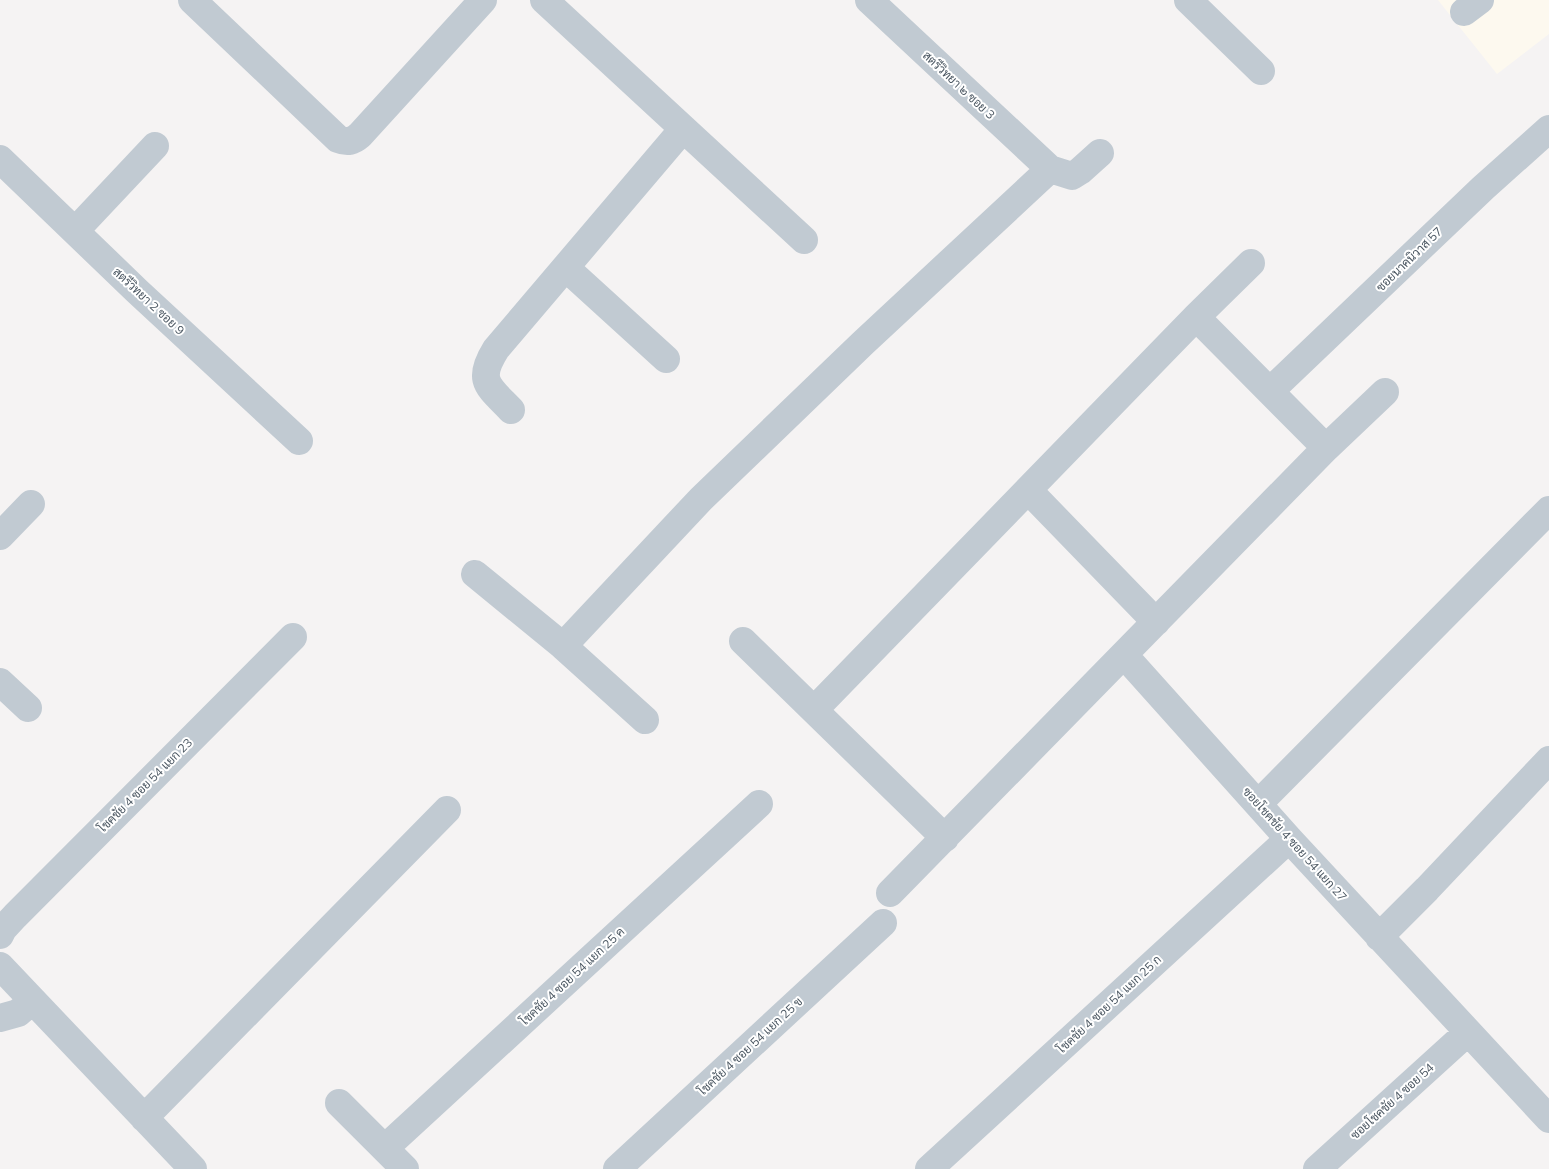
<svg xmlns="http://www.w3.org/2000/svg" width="1549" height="1169" font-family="Mulish,Sarabun,sans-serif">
<rect width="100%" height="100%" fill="#f5f3f3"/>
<path fill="#fdf9ef" d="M1438 0H1549V34L1497 74Z"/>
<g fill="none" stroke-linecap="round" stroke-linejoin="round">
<path stroke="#c1cad2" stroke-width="28" d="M192 0 338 139C348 143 353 141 360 135L483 0
M544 0 804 240
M869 0 1050 169 1072 176 1080 171 1100 153
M1188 0 1261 71
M1464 12 1480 0
M0 159 137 291 299 441
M75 231 155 146
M566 268 666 359
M1196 317 1326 448
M1270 391 1483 188 1549 129
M511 410C488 386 476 381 496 349L683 129
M1028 490 1156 622
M0 536 31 504
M475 574 563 646 645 720
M743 641 945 838
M563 646 701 499 863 343 1050 169
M1124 655 1289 839 1549 1119
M0 682 28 708
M814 710 1196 317 1251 263
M1258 804 1549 510
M890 893 1326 448 1385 392
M0 935 3 929 15 916 293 637
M1379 937 1427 889 1549 760
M0 966 193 1169
M0 1018 18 1013 32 1001
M339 1103 405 1169
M144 1118 447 810
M385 1148 759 804
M617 1169 883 923
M929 1169 1289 839
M1317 1169 1468 1032"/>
</g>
<g text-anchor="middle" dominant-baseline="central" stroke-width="4" stroke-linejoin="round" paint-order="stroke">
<g font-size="12" fill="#4a5661" stroke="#fff">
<text transform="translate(959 85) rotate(43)">สตรีวิทยา ๒ ซอย 3</text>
<text transform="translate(1409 259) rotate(-44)">ซอยนาคนิวาส 57</text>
<text transform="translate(149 301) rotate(43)">สตรีวิทยา 2 ซอย 9</text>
<text transform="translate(145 785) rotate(-45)">โชคชัย 4 ซอย 54 แยก 23</text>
<text transform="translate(1295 844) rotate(48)">ซอยโชคชัย 4 ซอย 54 แยก 27</text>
<text transform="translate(572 976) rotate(-43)">โชคชัย 4 ซอย 54 แยก 25 ค</text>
<text transform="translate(1109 1004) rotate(-43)">โชคชัย 4 ซอย 54 แยก 25 ก</text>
<text transform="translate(750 1046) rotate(-43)">โชคชัย 4 ซอย 54 แยก 25 ข</text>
<text transform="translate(1392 1101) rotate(-42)">ซอยโชคชัย 4 ซอย 54</text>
</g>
</g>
</svg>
